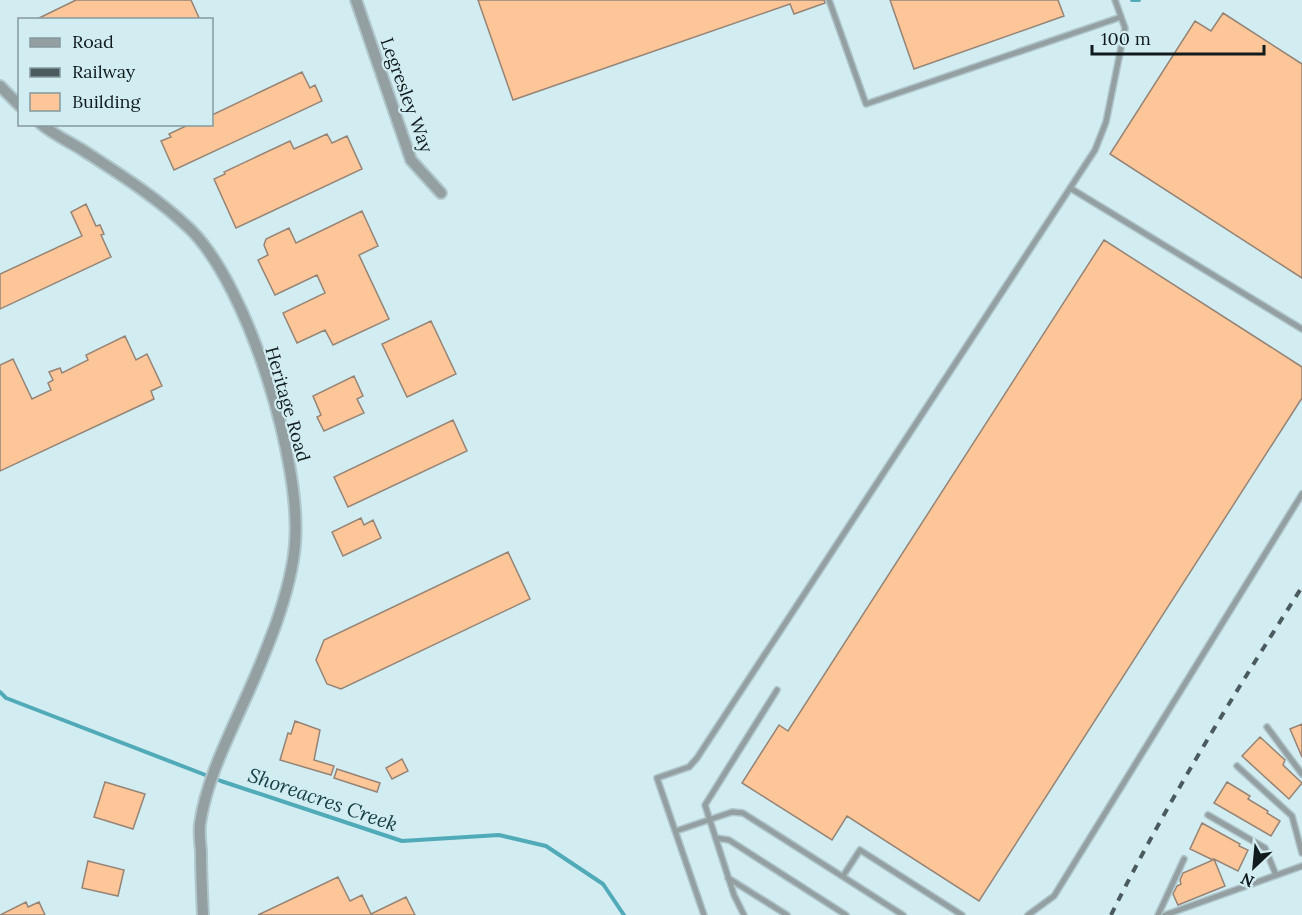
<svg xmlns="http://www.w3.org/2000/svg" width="1302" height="915" font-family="Lora,serif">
<rect width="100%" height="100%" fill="#d2edf2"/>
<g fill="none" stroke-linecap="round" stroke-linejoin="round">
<path stroke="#51aab8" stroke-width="4" d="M1132 0H1139
M0 692 6 698 221 781 402 841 499 835 546 846 603 884 624 915"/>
</g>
<path fill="#fdc698" stroke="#958476" stroke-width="1.5" d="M76 0H191L200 20H35Z
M478 0H824L825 3 794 14 790 4 513 100Z
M890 0H1058L1064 16 914 69Z
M1223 13 1302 64V278L1110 154 1195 21 1211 31Z
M302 72 310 88 315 85 322 101 174 170 161 141 171 137 169 134 190 124H212V115Z
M327 134 332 143 347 136 362 169 236 228 214 179 225 174 224 172 290 141 294 149Z
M86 204 96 226 100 225 104 234 101 235 111 257 0 309V274L82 236 71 212Z
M362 211 378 246 359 255 389 319 333 345 325 330 297 343 283 313 325 293 317 275 275 295 258 260 268 255 264 245 266 239 289 228 296 243Z
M1104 240 1302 367V398L979 901 847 816 832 840 742 783 779 725 788 731Z
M431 321 456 374 407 397 382 344Z
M125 336 136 360 147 354 162 386 151 391 154 399 0 471V365L13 359 32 399 51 390 48 383 53 380 49 372 60 368 62 373 88 360 86 355Z
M354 376 363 396 357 399 364 413 324 431 317 417 321 415 313 396Z
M453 420 467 451 348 507 334 477Z
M361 518 364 525 373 520 381 538 343 556 332 532Z
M508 552 530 599 341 689 327 684 316 660 324 640Z
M295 721 320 730 314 760 334 766 331 775 280 760 288 733 291 734Z
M1302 724V757L1290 729Z
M1260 737 1285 760 1283 765 1302 783 1289 799 1242 756Z
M402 759 408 771 392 779 386 768Z
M337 769 380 783 377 792 334 778Z
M105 782 145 794 133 829 94 817Z
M1227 782 1250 796 1248 799 1268 811 1267 813 1280 821 1271 836 1214 803Z
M1202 823 1240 844 1239 846 1248 850 1238 871 1214 859 1225 886 1178 905 1173 894 1177 886 1181 884 1180 880 1183 873 1213 860 1190 849Z
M88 861 124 870 118 896 82 888Z
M338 877 350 901 362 895 371 914 406 897 415 915H258Z
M26 902 28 907 39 902 45 915H0Z"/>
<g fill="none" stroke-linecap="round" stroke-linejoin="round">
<g stroke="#afc7cc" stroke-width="8">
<path id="service" d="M829 0 866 104 1121 17
M1070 188 1302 329
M1267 727 1302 774
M1237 766 1292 816 1302 853
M1208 815 1265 848 1276 875
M676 831 732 812 743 813 903 915
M716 838 729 840 846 915
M843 876 860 850 962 915
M728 878 787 915
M704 915 657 778 689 767 697 758 1095 150 1106 122 1125 28 1115 0
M744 915 734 895 705 805 777 690
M1028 915 1054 896 1302 494
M1158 915 1184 859
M1165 915 1302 866"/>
</g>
<g stroke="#afc7cc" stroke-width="14">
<path id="minor" d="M356 0 411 160 441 193
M0 86 20 106
M41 124C54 135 70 142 84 151 121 175 159 199 190 229 249 287 302 463 295 544 293 571 285 598 276 624 266 651 255 678 243 704 226 742 206 782 200 824 199 833 200 842 201 851 201 872 202 894 203 915"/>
</g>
<use href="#service" stroke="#949fa1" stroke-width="5"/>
<use href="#minor" stroke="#949fa1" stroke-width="10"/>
<path stroke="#4b5a5d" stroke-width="4" stroke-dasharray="8 8" stroke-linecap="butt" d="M1111 915C1167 802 1234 694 1302 587"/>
</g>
<g text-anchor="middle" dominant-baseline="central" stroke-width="4.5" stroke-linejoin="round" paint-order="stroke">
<g font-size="18" fill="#111b1d" stroke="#d2edf2">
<text transform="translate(407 95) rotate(70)">Legresley Way</text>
<text transform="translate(288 404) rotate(74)">Heritage Road</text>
</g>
<g font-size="20" font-style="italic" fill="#143e44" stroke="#d2edf2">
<text transform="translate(323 799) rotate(19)">Shoreacres Creek</text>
</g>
</g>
<rect x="18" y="18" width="195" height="108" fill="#d2edf2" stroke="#85999d" stroke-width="1.5"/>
<rect x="30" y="38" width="30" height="9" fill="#949fa1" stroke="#85999d" stroke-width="1.5"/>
<text x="72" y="48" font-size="18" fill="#111b1d">Road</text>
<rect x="30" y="68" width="30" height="9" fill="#4b5a5d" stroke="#85999d" stroke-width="1.5"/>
<text x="72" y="78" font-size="18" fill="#111b1d">Railway</text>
<rect x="30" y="93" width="30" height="18" fill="#fdc698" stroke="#85999d" stroke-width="1.5"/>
<text x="72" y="108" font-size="18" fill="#111b1d">Building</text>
<g transform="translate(1254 867) rotate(206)" stroke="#d2edf2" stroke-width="4.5" paint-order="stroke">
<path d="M0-4.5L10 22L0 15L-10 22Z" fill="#111b1d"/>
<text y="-9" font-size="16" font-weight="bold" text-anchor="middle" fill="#111b1d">N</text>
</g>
<path d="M1092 45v9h172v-9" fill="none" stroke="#111b1d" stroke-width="3"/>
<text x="1101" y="45" font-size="18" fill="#111b1d" stroke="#d2edf2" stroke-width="4.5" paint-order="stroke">100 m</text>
</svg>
